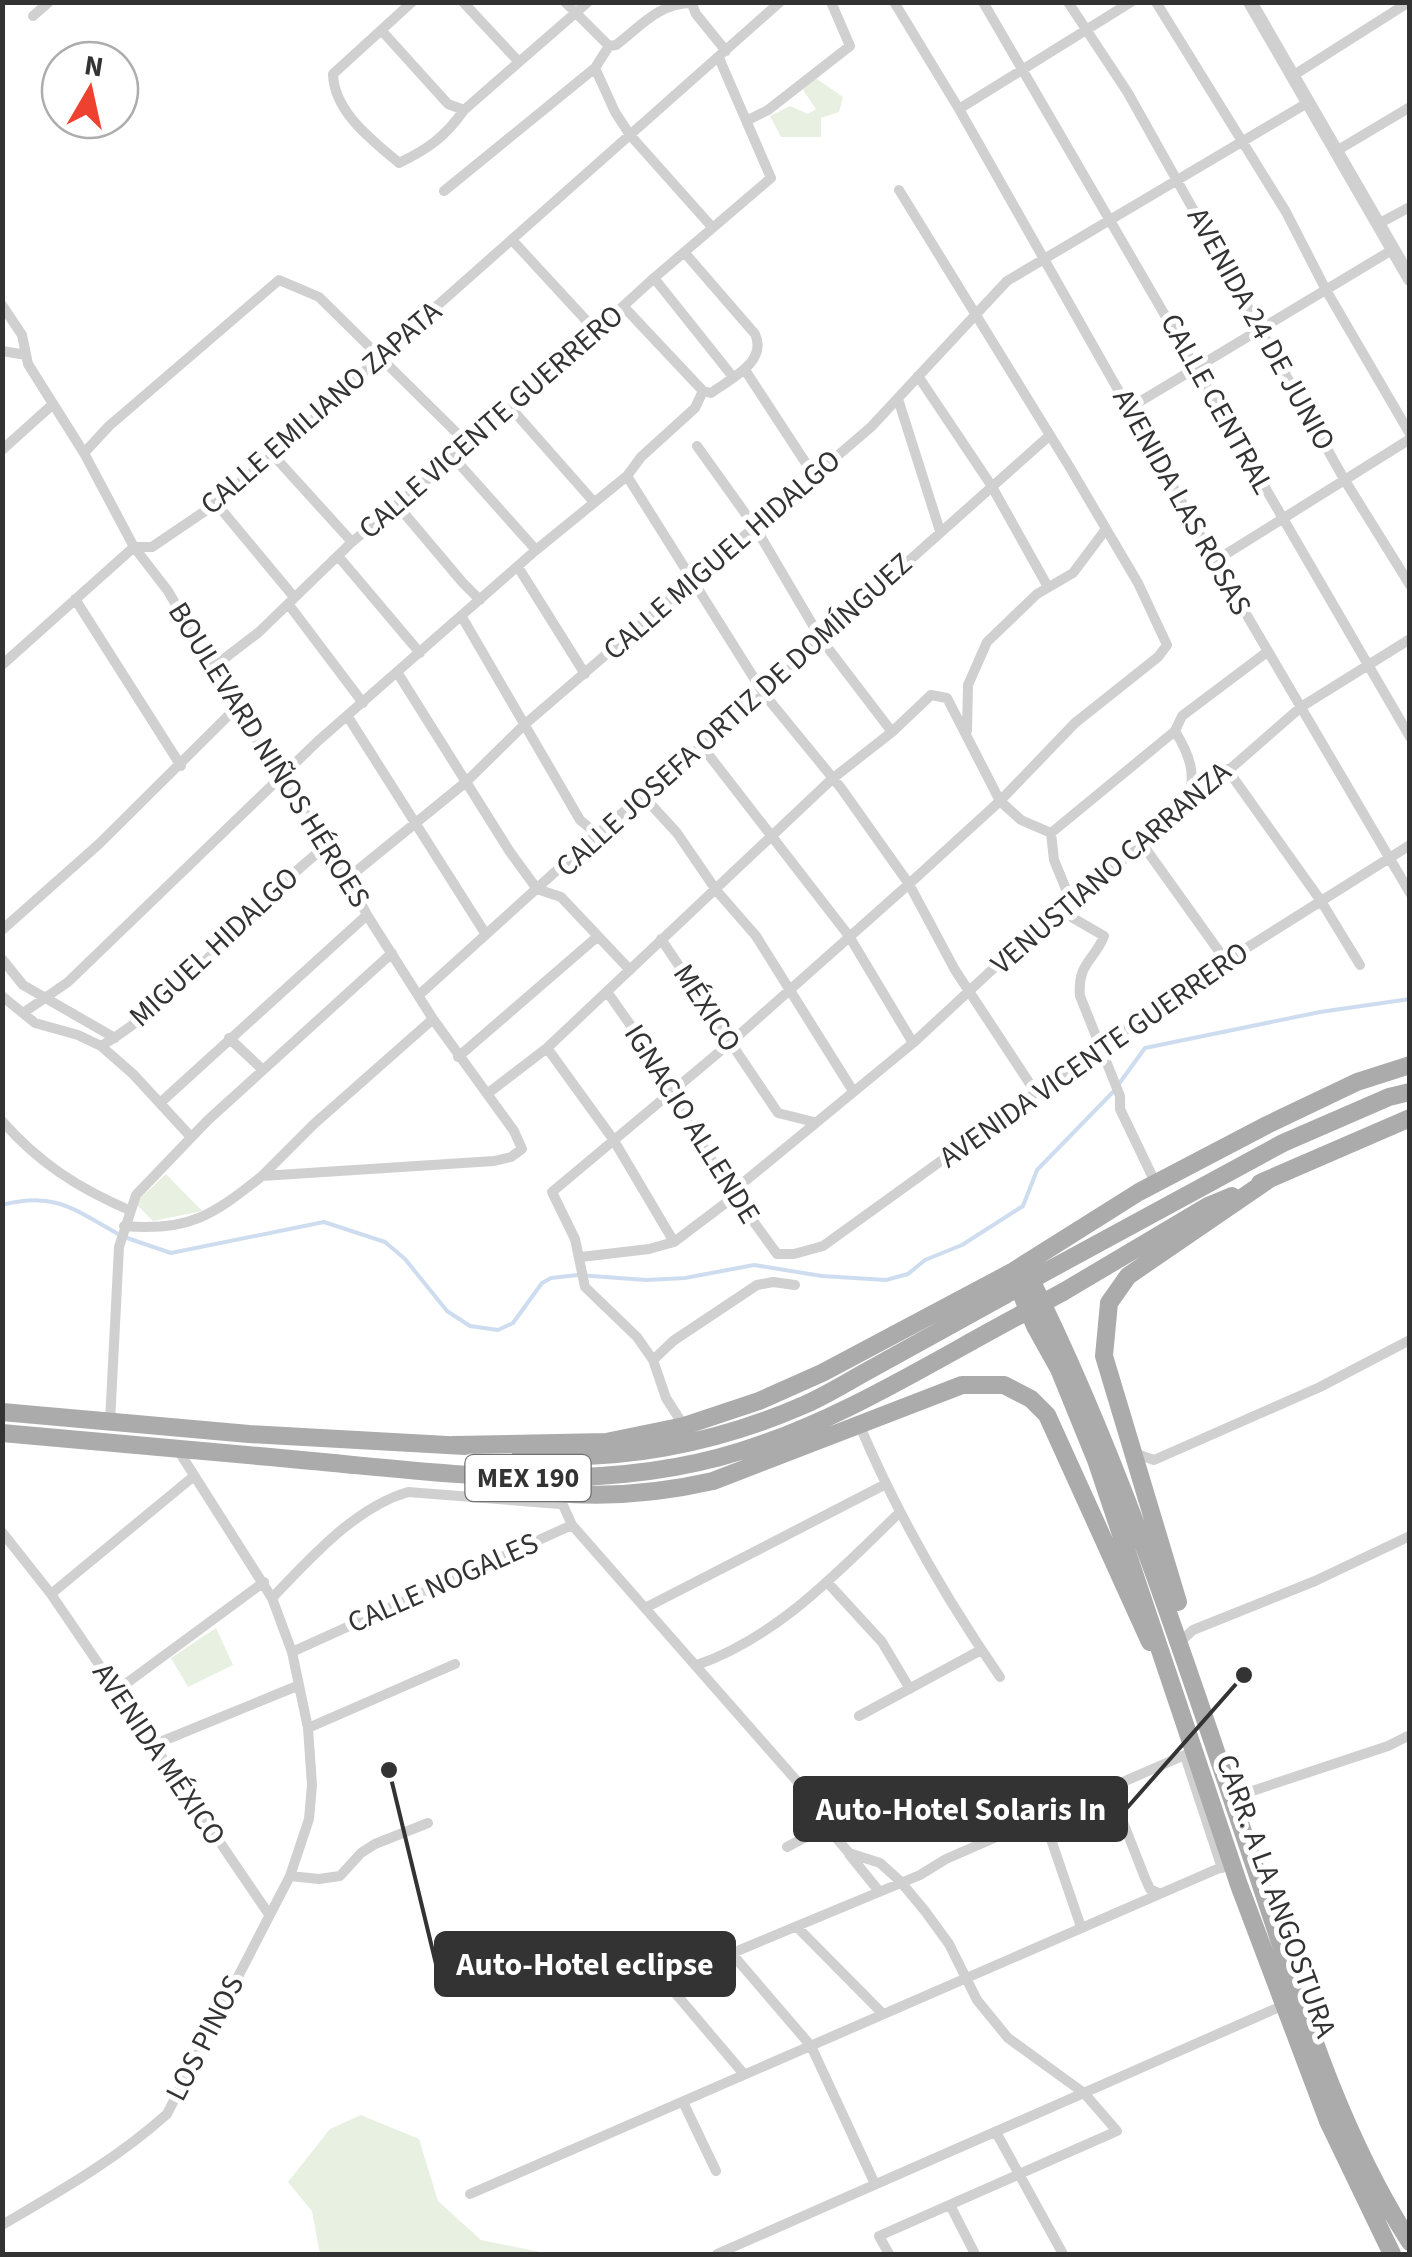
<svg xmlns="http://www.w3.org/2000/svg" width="1412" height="2257" font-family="'Source Sans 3',sans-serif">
<rect width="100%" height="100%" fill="#fff"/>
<path fill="#e7f0e1" d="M814 77 843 97 839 112 821 118V137H781L770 116 790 106 808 114 816 109 803 90Z
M166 1174 202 1211 153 1221 135 1203Z
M216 1628 233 1665 188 1687 171 1658Z
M361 2115 419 2139 438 2201 481 2240 550 2254H320L312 2211 288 2182 330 2129Z"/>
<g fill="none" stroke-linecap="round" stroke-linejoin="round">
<path stroke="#cdddef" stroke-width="4" d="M2 1205C55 1191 75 1210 118 1234
M127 1238 171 1253 324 1222 385 1242 405 1259 447 1311 470 1326 498 1330 513 1323 542 1283 551 1278 578 1275 646 1280 685 1278 754 1265 822 1276 886 1280 908 1274 925 1260 962 1245 1023 1206 1037 1170 1113 1092 1145 1048 1320 1012 1410 999"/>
<path stroke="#d0d0d0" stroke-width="10" d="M412 2 333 74C334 112 372 140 399 163 428 149 445 137 464 110L588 2
M463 2 518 61
M565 2 609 46
M691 2 696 14 726 51
M894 2 959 109 1215 561 1410 893
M983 2 1410 737
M1068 2 1128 93 1344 479 1410 585
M1156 2 1286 212 1326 290 1410 434
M33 16 49 2
M382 31 448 104 464 110
M595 68 615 112 630 135 712 227
M1294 75 1409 2
M959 109 1131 2
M748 120 768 110 850 46 831 2
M1338 150 1410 107
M444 191 595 68 609 46 616 45C641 26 659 3 692 3
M1378 224 1410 207
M513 241 596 331
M654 278 733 377
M2 305 22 335 28 364 84 453 134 547 168 591 236 708 348 878 367 915 433 1019 514 1131 522 1149 511 1157 494 1161 262 1176 314 1124 433 1019
M624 307 703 391 711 393C730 379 768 362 755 334L684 252
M2 351 26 355
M745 370 813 474
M918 376 991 485 1048 587
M898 399 940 531
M1131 407 1392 250
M511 408 593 501
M697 446 755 527 821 639 892 732
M2 450 52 405
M84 453 109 426 279 280 319 297 468 444
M273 455 352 542
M453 457 536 550
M627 476 764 694 841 788 909 884 955 970 1036 1093
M215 502 294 597
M398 506 463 583 480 600
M338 556 420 653
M1215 561 1410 439
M518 567 585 674
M75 599 181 766
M289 605 363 703
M462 617 580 820 597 834
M2 665 134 547H152L205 511 288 443 395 343 780 2
M212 668 259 632 352 542 493 425 654 278 771 178 719 58
M397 672 510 852 537 889 561 897 630 970
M348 717 485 933
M967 731 968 685 987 642 1037 594 1073 573 1106 529
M1175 731C1191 757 1196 774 1188 804
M701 745 849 936 913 1043
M1227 769 1321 901 1360 965
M644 797 677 833 716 890 756 936 853 1091
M1051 833 1175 731 1182 716 1267 652
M1143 845 1226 961
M348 878 466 782 524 725 871 427 1007 281 1309 102
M1061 906 1073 918 1104 936C1095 960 1077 963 1080 996L1120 1096V1109L1156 1184
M2 930 99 844 236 708
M661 939 778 1113 814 1122
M2 959 23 985 115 1038
M608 993 675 1089 677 1106 735 1196 777 1254H794L823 1246 1060 1075 1226 961 1410 845
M419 995 597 834 764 694 821 639 1049 436
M2 996 35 1023 78 1035 101 1046 133 1074 191 1137
M23 1013 68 982 318 741 536 550 627 476 641 457 695 408 703 391
M229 1038 263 1070
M101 1046C187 995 247 908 325 847
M547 1048 613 1139 674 1242 649 1249 581 1257
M458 1057 597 937
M487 1094 547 1048 832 779 892 732 931 695 947 698 1000 801 1021 820 1051 833 1054 860 1070 899
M160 1103 367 915
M2 1121C39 1163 78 1188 129 1210
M733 1191 913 1043 1061 906 1143 845 1301 707 1410 639
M124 1226C189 1232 213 1215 262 1176
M674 1242 735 1196
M653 1360 673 1341 757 1285 773 1282 795 1285
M110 1422 119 1247 136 1195 208 1120 392 953
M859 1424C897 1514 944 1596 1000 1677
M684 1426 666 1398 653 1360 637 1337 585 1287 575 1239 552 1192 730 1043 909 884 1000 801 1075 723 1158 657 1167 645 1138 583 1069 466 899 190
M1134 1453 1154 1460 1320 1387 1410 1340
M558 1494 572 1525 810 1796 826 1826 849 1853 880 1863 900 1881 925 1911 949 1944 977 2000 1008 2038 1084 2093 1117 2131 879 2236 889 2254
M2 1532 51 1594 268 1913
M827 1582 882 1642 910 1689
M51 1594 194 1476
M272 1598C311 1558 354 1508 408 1492L560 1504
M645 1608 884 1485
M1181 1641 1193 1630 1315 1581 1410 1536
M292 1652 572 1525
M697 1665C778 1637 839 1571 899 1513
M116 1691 264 1582
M859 1716 981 1650
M308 1728 455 1664
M153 1745 297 1686
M1185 1756 1222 1868
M1110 1789 1145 1878 1150 1889 1160 1894
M1231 1798 1388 1746 1410 1735
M1044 1819 1081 1927
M787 1847 826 1826
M849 1854 878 1890
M290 1876 319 1879 340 1876 361 1853 375 1844 428 1823
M797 1927 882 2013
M733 1955 811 2046 875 2184
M743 2073 665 1981 920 1875 946 1859 1194 1751
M683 2102 716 2171
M997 2134 1063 2254
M470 2194 1231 1863
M950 2205 975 2254
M2 2225C60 2191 117 2159 167 2114L290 1876 309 1819 312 1785 308 1728 292 1652 272 1598 178 1450
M717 2254 1284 2005"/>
<path stroke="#d0d0d0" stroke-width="14" d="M1250 2 1410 279"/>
<path stroke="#ababab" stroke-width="18" d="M1260 1183 1410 1118
M1024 1266C1122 1460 1187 1667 1257 1873 1299 1998 1338 2131 1410 2242
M1012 1272 1035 1326 1059 1369 1096 1460 1239 1885 1328 2121 1392 2254
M1040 1275 1283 1143 1389 1097 1410 1092
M1063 1292 1208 1206 1232 1196
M2 1412 249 1434 465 1446
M2 1433C106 1443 209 1451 312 1461 455 1474 601 1495 741 1451 839 1421 930 1363 1020 1315
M454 1445 606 1442 684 1426 759 1401 822 1373 1012 1272 1139 1192 1267 1125 1357 1082 1410 1065
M521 1453C616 1464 717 1443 804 1405 827 1395 849 1381 871 1369 916 1344 960 1320 1005 1295
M503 1485C574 1500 643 1497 713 1481L962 1385H1004L1031 1399 1047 1415 1150 1642
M1178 1602 1104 1356 1109 1303 1128 1276 1268 1180"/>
<path stroke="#ababab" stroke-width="18" d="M1005 1295 1040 1275
M1020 1315 1063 1292"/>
</g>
<g text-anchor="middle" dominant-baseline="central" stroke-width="10" stroke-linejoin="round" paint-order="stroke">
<rect fill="#fff" stroke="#707070" stroke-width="2.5" x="465.5" y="1455" width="125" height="46" rx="8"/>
<g font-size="28" font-weight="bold" fill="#333">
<text x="528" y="1478">MEX 190</text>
</g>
<g font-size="30" fill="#333" stroke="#fff">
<text transform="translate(1261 329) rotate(61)">AVENIDA 24 DE JUNIO</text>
<text transform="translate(1217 404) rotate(61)">CALLE CENTRAL</text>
<text transform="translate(321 408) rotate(-41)">CALLE EMILIANO ZAPATA</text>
<text transform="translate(491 422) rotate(-41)">CALLE VICENTE GUERRERO</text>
<text transform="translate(1182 502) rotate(61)">AVENIDA LAS ROSAS</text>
<text transform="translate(722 555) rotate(-41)">CALLE MIGUEL HIDALGO</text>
<text transform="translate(734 715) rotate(-42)">CALLE JOSEFA ORTIZ DE DOMÍNGUEZ</text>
<text transform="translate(269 755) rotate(58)">BOULEVARD NIÑOS HÉROES</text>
<text transform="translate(1111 868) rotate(-41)">VENUSTIANO CARRANZA</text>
<text transform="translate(214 947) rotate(-43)">MIGUEL HIDALGO</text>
<text transform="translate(707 1008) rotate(57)">MÉXICO</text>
<text transform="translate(1094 1055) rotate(-35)">AVENIDA VICENTE GUERRERO</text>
<text transform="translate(692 1124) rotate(58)">IGNACIO ALLENDE</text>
<text transform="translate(443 1583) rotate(-24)">CALLE NOGALES</text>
<text transform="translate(159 1754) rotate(56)">AVENIDA MÉXICO</text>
<text transform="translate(1276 1896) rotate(70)">CARR. A LA ANGOSTURA</text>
<text transform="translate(205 2038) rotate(-63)">LOS PINOS</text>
</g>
</g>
<path fill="none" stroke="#333" stroke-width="4" d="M1244 1675L1126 1809M389 1770L436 1964"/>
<g fill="#333" stroke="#fff" stroke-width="4">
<circle cx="1244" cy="1675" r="10"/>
<circle cx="389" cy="1770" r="10"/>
</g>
<g fill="#333" stroke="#333" stroke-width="4">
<rect x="795" y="1778" width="331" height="62" rx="10"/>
<rect x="436" y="1933" width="298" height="62" rx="10"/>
</g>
<g font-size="32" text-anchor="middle" font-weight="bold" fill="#fff">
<text x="961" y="1820">Auto-Hotel Solaris In</text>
<text x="585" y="1975">Auto-Hotel eclipse</text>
</g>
<rect width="1412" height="2257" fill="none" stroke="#333333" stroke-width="10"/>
<g transform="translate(90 90) rotate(9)"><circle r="48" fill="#ffffff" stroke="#adadad" stroke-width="2.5"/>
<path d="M0-8L18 38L0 25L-18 38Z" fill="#ef4130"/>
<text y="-15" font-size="28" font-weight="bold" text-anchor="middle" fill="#333333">N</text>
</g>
</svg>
